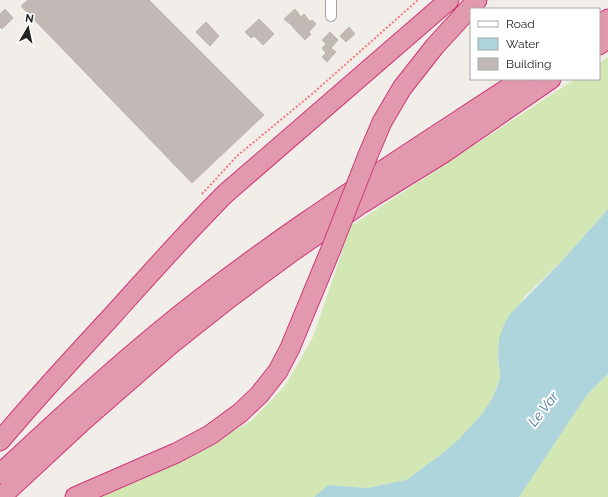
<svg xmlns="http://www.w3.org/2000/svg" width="608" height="497" font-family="Raleway,sans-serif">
<rect width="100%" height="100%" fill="#f1eee9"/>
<path fill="#d2e7b4" d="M608 57V209L561 262 525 296 499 339 498 353 500 378 492 399 482 414 459 439 439 456 406 480 367 488 328 485 314 497H96L214 443 252 420 285 386 313 337 351 226 575 79H599V63Z
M608 374V497H519L586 396Z"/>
<path fill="#add5db" d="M608 209V374L586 396 519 497H314L328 485 367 488 406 480 439 456 459 439 482 414 492 399 497 387 500 378 498 353 499 339 503 327 509 315 561 262Z"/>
<path fill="#c1b9b6" stroke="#c2b4ac" d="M28 0H149L264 115 192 183 21 6Z
M5 9 13 18 2 29 0 27V14Z
M295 9 301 17 290 24 284 19Z
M304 14 307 18 304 20 301 17Z
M301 17 307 24 312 20 316 24 309 32 311 34 305 40 290 24Z
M307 18 310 21 307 24 304 20Z
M259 19 274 34 263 45 254 36 251 38 245 32Z
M206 22 219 36 210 46 196 32Z
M349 27 355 34 349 39 343 33Z
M330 32 338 40 331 48 336 52 333 55 324 46 326 44 322 40Z
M343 33 349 39 346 42 340 36Z
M324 46 333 55 327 62 322 57 326 53 322 48Z"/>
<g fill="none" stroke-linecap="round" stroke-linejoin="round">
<g stroke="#a3a3a3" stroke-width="12">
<path id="street" d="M331 16V0"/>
</g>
<g stroke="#cf367a" stroke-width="21">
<path id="highway" d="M599 26 608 19
M599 45 608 38
M368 155 382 122 402 88 435 46 477 0
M0 441C36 398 74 357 112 316 149 275 186 233 226 193L449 0
M0 474C52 425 104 377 160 331 273 238 399 160 522 79
M1 497 84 420 170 345 228 299 289 254 361 204 442 154 551 79
M75 497 176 453 210 435 240 413 259 395 278 371 290 348 331 249"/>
</g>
<path stroke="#f07b7b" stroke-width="2" stroke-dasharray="2 2" stroke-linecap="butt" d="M202 194 237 156 312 94 418 0"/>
<use href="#street" stroke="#fff" stroke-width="10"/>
<use href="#highway" stroke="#e298ad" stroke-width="19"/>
<g stroke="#cf367a" stroke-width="21" stroke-linecap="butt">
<path id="highway-bridge" d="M331 249 368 155"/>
</g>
<use href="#highway-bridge" stroke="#e298ad" stroke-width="19"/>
</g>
<g text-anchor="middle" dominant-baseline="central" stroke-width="4" stroke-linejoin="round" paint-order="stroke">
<g font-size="14" font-style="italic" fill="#4a7794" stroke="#fff">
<text transform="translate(543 409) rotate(-52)">Le Var</text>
</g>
</g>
<rect x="470" y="8" width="130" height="72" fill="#ffffff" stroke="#a7a7a7"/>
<rect x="478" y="21" width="20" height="6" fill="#ffffff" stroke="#a7a7a7"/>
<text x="506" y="28" font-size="12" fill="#222222">Road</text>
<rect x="478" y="38" width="20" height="12" fill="#add5db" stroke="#a7a7a7"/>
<text x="506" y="48" font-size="12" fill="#222222">Water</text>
<rect x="478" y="58" width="20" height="12" fill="#c1b9b6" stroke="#a7a7a7"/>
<text x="506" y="68" font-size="12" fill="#222222">Building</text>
<g transform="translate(28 28) rotate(9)" stroke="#ffffff" stroke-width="3" paint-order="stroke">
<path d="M0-3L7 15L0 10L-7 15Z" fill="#222222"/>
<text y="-6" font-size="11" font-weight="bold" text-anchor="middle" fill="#222222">N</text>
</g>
</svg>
